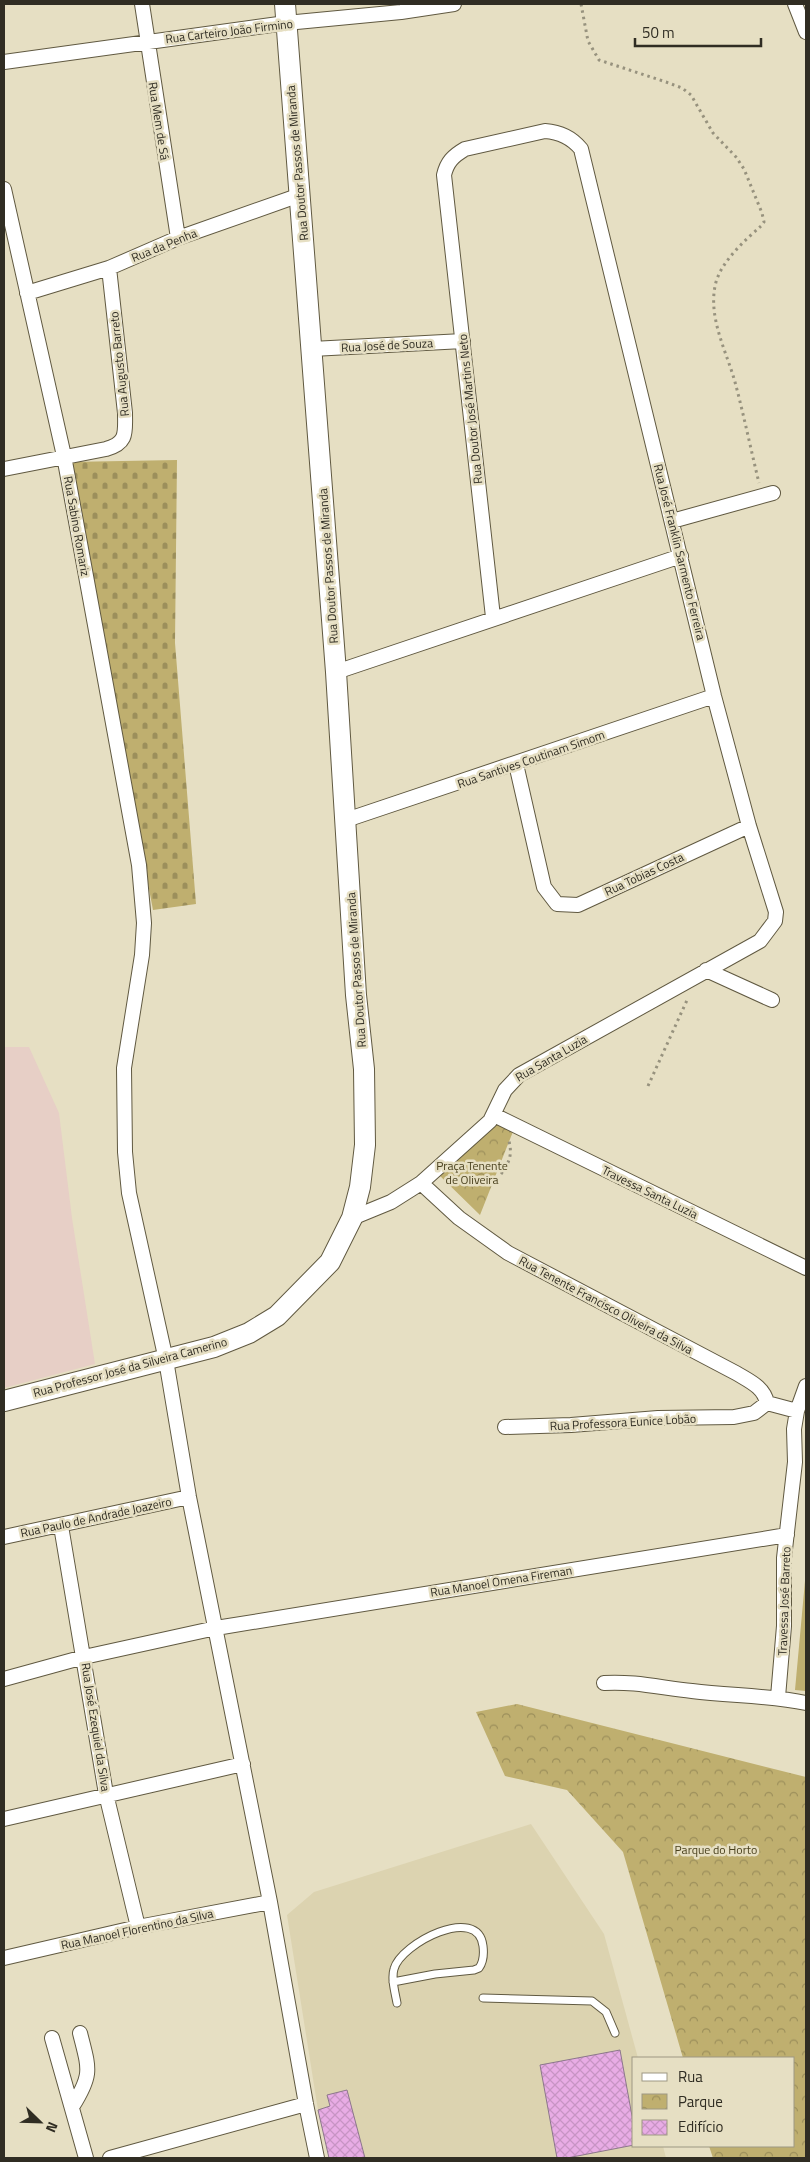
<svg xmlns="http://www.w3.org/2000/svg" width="810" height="2162" font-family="'Titillium Web',sans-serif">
<defs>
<pattern id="cemetery-stones" width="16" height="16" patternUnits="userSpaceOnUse" patternTransform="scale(1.25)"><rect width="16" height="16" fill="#bfaf6f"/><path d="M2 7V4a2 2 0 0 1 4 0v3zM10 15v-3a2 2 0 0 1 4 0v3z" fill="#9c8f5b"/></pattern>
<pattern id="park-crowns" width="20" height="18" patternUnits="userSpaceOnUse" patternTransform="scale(1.25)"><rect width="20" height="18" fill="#bfaf6f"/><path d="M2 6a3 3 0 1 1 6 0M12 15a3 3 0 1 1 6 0" fill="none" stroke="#9c8f5b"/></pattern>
<pattern id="building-cross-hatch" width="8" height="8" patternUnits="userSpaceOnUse" patternTransform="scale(1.25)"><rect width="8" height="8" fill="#e8ace5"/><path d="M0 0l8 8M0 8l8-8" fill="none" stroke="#c794c4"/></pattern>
</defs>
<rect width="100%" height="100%" fill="#e6dfc3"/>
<path fill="#dcd3b0" d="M531 1824 604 1934 638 2058H634V2146H663L666 2158H329L318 2110 287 1915 314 1892Z"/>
<path fill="#e7cfc6" d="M4 1047H29L59 1113 72 1218 95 1364 4 1388Z"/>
<path fill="url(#cemetery-stones)" d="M177 460 175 643 196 904 153 910 68 462Z"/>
<path fill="url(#park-crowns)" d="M500 1119 514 1129 480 1215 437 1173Z
M517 1704 806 1777V2158H713L709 2146H794V2058H683L623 1852 567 1790 505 1776 476 1712Z"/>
<path fill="#bfaf6f" d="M806 1570V1691L795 1690Z"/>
<path fill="url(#building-cross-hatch)" stroke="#8c778b" d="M620 2050 634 2127V2145L567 2158H557L540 2065Z
M347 2090 365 2158H329L318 2110 330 2106 327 2095Z"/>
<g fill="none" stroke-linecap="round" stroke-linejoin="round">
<g stroke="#605941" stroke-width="9">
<path id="lane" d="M393 1982 435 1974 474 1970 479 1968C484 1961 484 1954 483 1946 478 1904 401 1943 394 1969 391 1979 395 1992 397 2003
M483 1998 592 2001 606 2012 615 2033"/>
</g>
<g stroke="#605941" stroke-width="16">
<path id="street" d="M142 4 178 238
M795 4 806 32
M4 62 286 23 401 12 454 4
M4 189 64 456 139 865 144 923 142 955 124 1068 125 1152 129 1193 166 1360 189 1497 270 1902 306 2104 317 2158
M27 293 109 268 178 238 300 195
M312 349 463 341
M4 469 106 449C128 443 125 432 125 413L109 268
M672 521 773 493
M336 672 681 556
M516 764 544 887 557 904 578 905 749 826
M346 820 714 696
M706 970 772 1000
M494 1115 806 1268
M421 1183 459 1218 508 1253 736 1373C749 1381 764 1387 767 1403
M352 1218 391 1202 421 1183 490 1121 505 1090 519 1075 760 941 775 921 776 912 749 826 714 696 581 149C572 138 560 132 545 131L465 149C453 156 447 162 444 175L493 617
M767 1403 797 1411
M505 1427 571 1425 658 1418 734 1417 754 1413 767 1403
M61 1526 106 1794 138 1927
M4 1537 189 1497
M4 1679 84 1657 216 1628 787 1535
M604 1683C634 1681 662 1688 692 1691 730 1696 768 1695 806 1703
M778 1697 784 1626V1558L795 1462 794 1429 797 1411 806 1386
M4 1819 243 1764
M4 1958 138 1927 270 1902
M52 2038 86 2158
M72 2107C93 2074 89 2069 80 2033
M110 2158 306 2104"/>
</g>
<g stroke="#605941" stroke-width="22">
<path id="secondary" d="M4 1401 214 1347 249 1333 277 1316 330 1262 352 1218 360 1187 365 1145 364 1069 356 995 336 672 285 4"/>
</g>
<path stroke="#97927e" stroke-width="3" stroke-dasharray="2.5 4" stroke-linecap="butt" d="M581 4 588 41 599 60 666 82 682 88 691 95 713 133 736 157 744 169 762 213 764 222 761 226C745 240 722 261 716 282 707 316 726 350 735 382 744 416 751 450 759 483
M648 1086 688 998
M501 1174C510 1162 513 1153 508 1138"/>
<use href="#lane" stroke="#fff" stroke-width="7"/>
<use href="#street" stroke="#fff" stroke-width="14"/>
<use href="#secondary" stroke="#fff" stroke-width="20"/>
</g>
<g text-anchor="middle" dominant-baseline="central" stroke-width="5" stroke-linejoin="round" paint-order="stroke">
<g font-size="12" fill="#302d23" stroke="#e6dfc3">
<text transform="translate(229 31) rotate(-7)">Rua Carteiro João Firmino</text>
<text transform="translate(159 121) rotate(81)">Rua Mem de Sá</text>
<text transform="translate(297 163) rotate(-95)">Rua Doutor Passos de Miranda</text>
<text transform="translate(164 245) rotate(-22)">Rua da Penha</text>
<text transform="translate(387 345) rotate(-3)">Rua José de Souza</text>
<text transform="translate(119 364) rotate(-96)">Rua Augusto Barreto</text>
<text transform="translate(470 409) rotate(-96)">Rua Doutor José Martins Neto</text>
<text transform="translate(77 526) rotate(80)">Rua Sabino Romariz</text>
<text transform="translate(680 552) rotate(76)">Rua José Franklin Sarmento Ferreira</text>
<text transform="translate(328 566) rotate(-94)">Rua Doutor Passos de Miranda</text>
<text transform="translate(531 759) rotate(-19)">Rua Santives Coutinam Simom</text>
<text transform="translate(644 874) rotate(-25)">Rua Tobias Costa</text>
<text transform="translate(356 970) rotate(-94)">Rua Doutor Passos de Miranda</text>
<text transform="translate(551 1058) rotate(-30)">Rua Santa Luzia</text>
<text transform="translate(650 1192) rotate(26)">Travessa Santa Luzia</text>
<text transform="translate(606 1305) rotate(28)">Rua Tenente Francisco Oliveira da Silva</text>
<text transform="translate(130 1367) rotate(-15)">Rua Professor José da Silveira Camerino</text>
<text transform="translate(623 1422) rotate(-3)">Rua Professora Eunice Lobão</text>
<text transform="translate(96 1517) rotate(-12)">Rua Paulo de Andrade Joazeiro</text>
<text transform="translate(501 1581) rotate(-9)">Rua Manoel Omena Fireman</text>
<text transform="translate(784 1601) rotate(-88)">Travessa José Barreto</text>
<text transform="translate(96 1727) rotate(81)">Rua José Ezequiel da Silva</text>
<text transform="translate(137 1929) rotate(-12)">Rua Manoel Florentino da Silva</text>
</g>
<g font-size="12" fill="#49401d" stroke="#e6dfc3">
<text x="472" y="1165">Praça Tenente<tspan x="472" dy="14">de Oliveira</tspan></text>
<text x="716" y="1849">Parque do Horto</text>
</g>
</g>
<rect width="810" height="2162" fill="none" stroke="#302d23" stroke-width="10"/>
<rect x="632" y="2057" width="162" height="90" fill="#e6dfc3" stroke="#9d9883"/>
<rect x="642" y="2073" width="25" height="8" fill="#ffffff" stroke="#9d9883"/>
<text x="678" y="2082" font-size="15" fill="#302d23">Rua</text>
<rect x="642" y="2094" width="25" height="15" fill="url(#park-crowns)" stroke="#9d9883"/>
<text x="678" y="2107" font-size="15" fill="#302d23">Parque</text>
<rect x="642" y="2120" width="25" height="15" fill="url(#building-cross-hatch)" stroke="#9d9883"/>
<text x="678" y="2132" font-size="15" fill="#302d23">Edifício</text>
<g transform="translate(40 2122) rotate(113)" stroke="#e6dfc3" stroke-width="4" paint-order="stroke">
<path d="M0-4L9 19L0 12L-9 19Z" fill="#302d23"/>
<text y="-8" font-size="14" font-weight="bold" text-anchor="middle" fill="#302d23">N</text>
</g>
<path d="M635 38v8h126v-8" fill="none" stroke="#302d23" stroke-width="2.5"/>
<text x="642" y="38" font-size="15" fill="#302d23" stroke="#e6dfc3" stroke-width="4" paint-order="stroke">50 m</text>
</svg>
